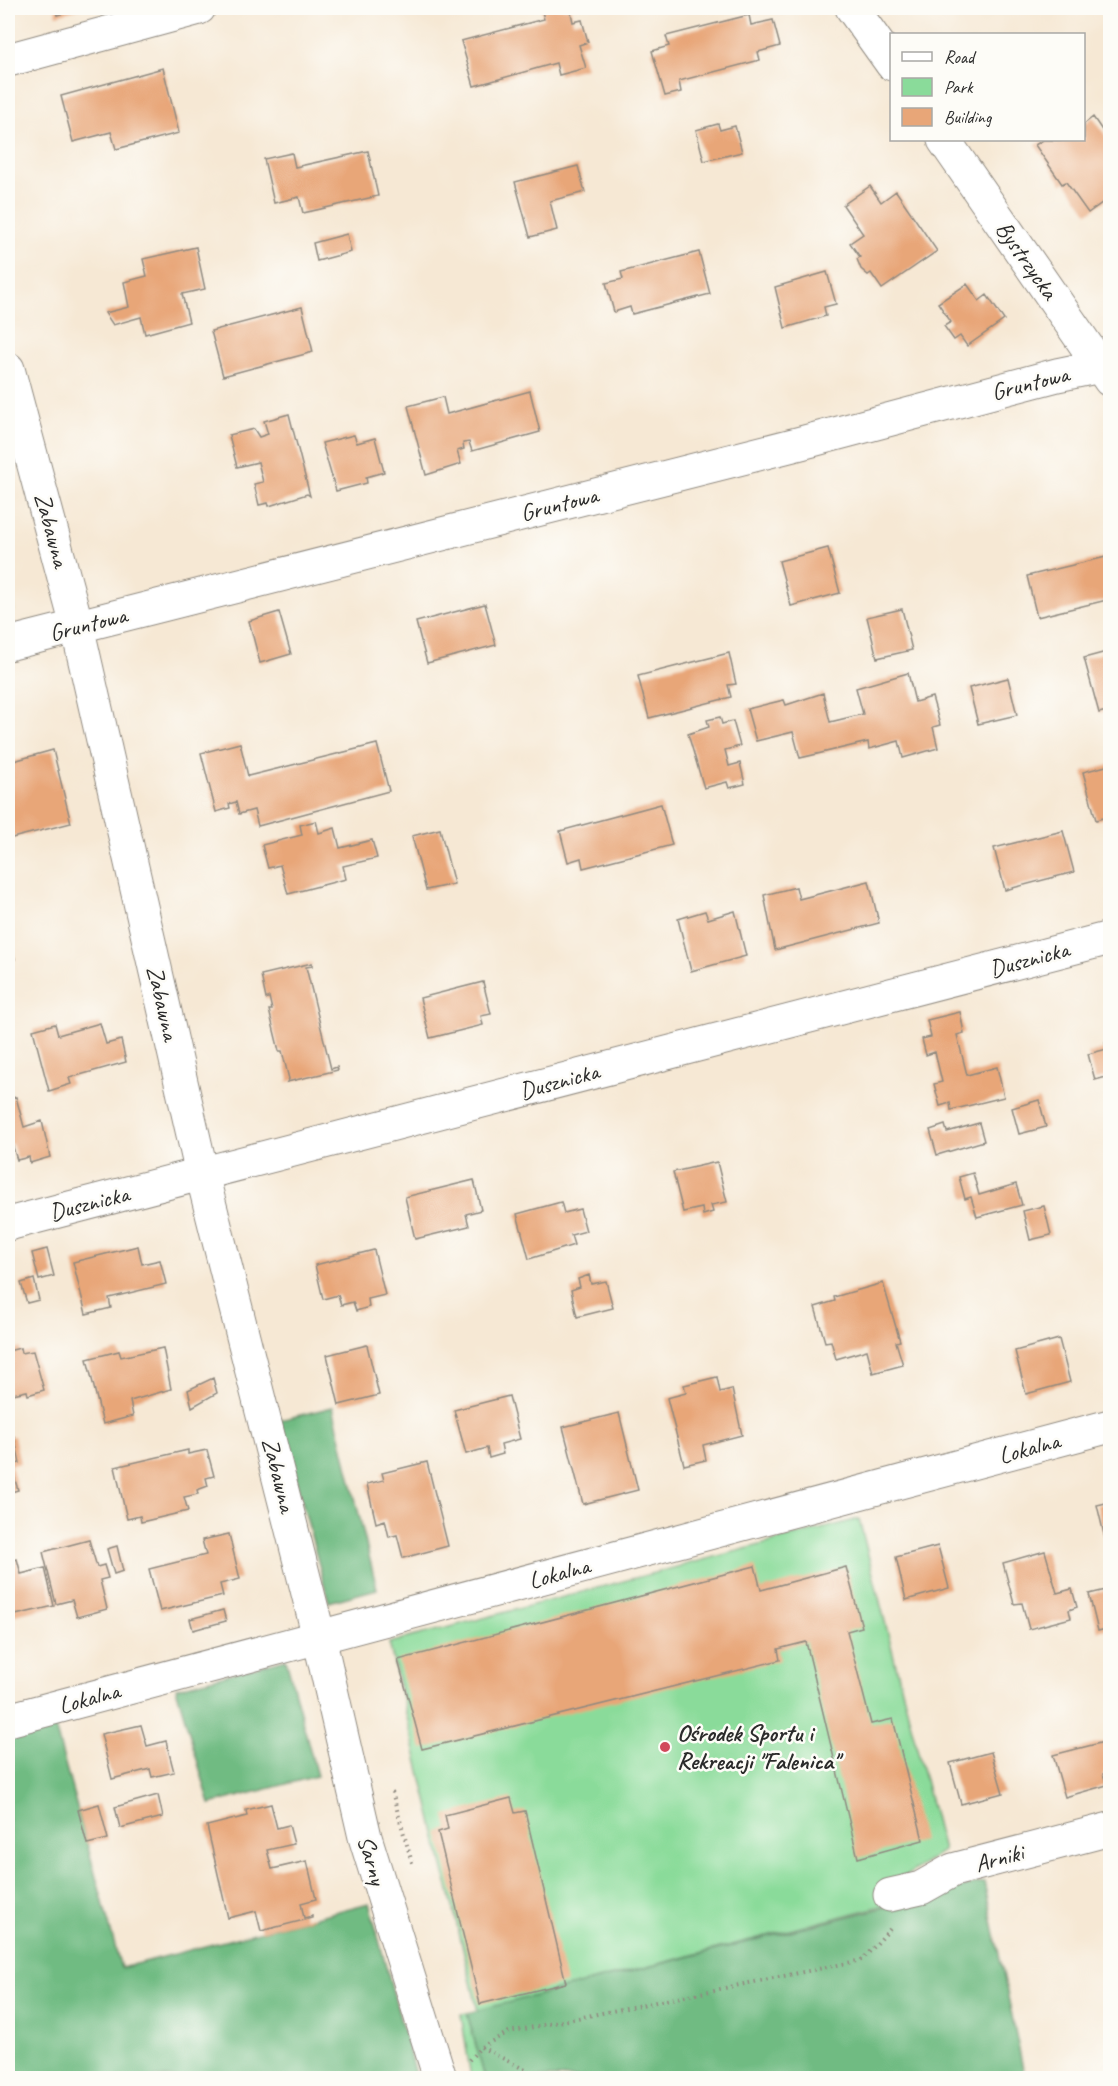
<svg xmlns="http://www.w3.org/2000/svg" width="1118" height="2086" font-family="Caveat,sans-serif">
<rect width="100%" height="100%" fill="#fdfcf7"/>
<filter id="ink" filterUnits="userSpaceOnUse"><feTurbulence type="fractalNoise" baseFrequency=".0167" numOctaves="2"/><feDisplacementMap in="SourceGraphic" scale="12" xChannelSelector="R" yChannelSelector="G"/><feConvolveMatrix kernelMatrix="1 2 1 2 8 2 1 2 1" color-interpolation-filters="sRGB"/></filter>
<filter id="wash" filterUnits="userSpaceOnUse"><feTurbulence type="fractalNoise" baseFrequency=".008" numOctaves="4" result="noise"/><feDisplacementMap in="SourceGraphic" scale="24" xChannelSelector="R" yChannelSelector="G"/><feGaussianBlur stdDeviation="1.35" result="paint"/><feColorMatrix in="noise" values="0 0 0 0 0 0 0 0 0 0 0 0 0 0 0 0 0 1.4 0 .05"/><feComposite in="paint" operator="in"/></filter>
<g filter="url(#wash)">
<rect width="100%" height="100%" fill="#f6e8d4"/>
<path fill="#e5dbba" d="M8 580 16 611 8 613Z"/>
<path fill="#8adb9a" stroke="#5a8362" stroke-width="1.5" d="M859 1519 943 1851 900 1880 893 1903 478 2011 389 1643Z
M467 2013 485 2078H471L461 2014Z"/>
<path fill="#6fbb82" stroke="#4d7356" stroke-width="1.5" d="M333 1407 377 1589 329 1602 280 1420Z
M286 1659 317 1776 210 1804 176 1688Z
M53 1720 121 1968 369 1903 416 2078H8V1732Z
M984 1882 1025 2078H485L467 2013Z"/>
<g id="blocks">
<path fill="#e8a678" d="M55 8H82L57 15Z
M541 8H570L573 22 582 20 588 42 579 45 586 68 559 75 556 63 474 86 461 41 544 19Z
M749 15 751 25 773 20 780 46 758 52 760 60 679 81 681 92 665 96 652 51 669 46 666 36Z
M163 68 179 133 116 149 111 132 73 142 61 96Z
M1093 117 1110 142V197L1088 213 1066 182 1062 184 1035 145 1043 140H1084V124Z
M718 124 720 130 735 126 742 152 704 161 696 130Z
M368 151 378 196 303 213 299 197 274 203 264 159 292 153 295 167Z
M578 166 585 192 550 201 557 230 530 237 515 182Z
M870 186 881 202 896 191 937 251 882 289 871 273 868 275 861 269 857 259 860 257 850 243 863 234 843 205Z
M347 234 351 252 317 261 313 243Z
M196 247 205 289 182 294 189 322 145 334 141 317 113 325 105 313 129 307 124 282 147 276 143 259Z
M699 252 710 294 632 314 630 307 614 312 606 283 623 279 621 272Z
M827 272 836 304 824 307 826 316 785 328 775 287Z
M967 284 979 301 987 295 1004 320 967 346 960 336 954 340 944 326 951 322 938 303Z
M302 307 313 352 223 376 211 331Z
M530 391 540 432 472 451 469 442 463 443 464 449 457 451 461 464 426 475 408 406 443 397 447 414Z
M289 414 310 496 307 494 269 506 268 503 259 505 254 484 263 482 258 462 237 467 229 435 254 429 259 437 268 434 264 421Z
M354 435 357 443 375 438 384 472 366 477 367 483 336 491 322 443Z
M828 548 840 593 791 606 779 561Z
M1110 556V588L1104 589 1107 600 1037 617 1027 576Z
M485 604 496 645 427 663 416 622Z
M902 609 912 650 877 658 867 617Z
M279 612 291 654 260 663 249 621Z
M1110 651V710L1099 713 1084 658Z
M729 653 736 684 728 685 731 697 649 718 638 676Z
M908 673 915 702 932 697 940 725 933 727 938 748 903 758 899 741 869 749 868 742 800 758 793 732 756 741 747 709 784 700 786 705 823 693 830 722 863 714 856 688Z
M1008 678 1017 715 978 724 969 688Z
M720 717 722 724 733 721 740 746 725 750 729 766 740 763 745 784 729 788 727 782 704 788 688 734 709 727 707 720Z
M240 743 248 776 377 744 389 791 258 826 254 810 239 814 236 802 229 804 230 808 216 812 201 753Z
M53 750 71 823 8 839V756L10 762Z
M1110 765V816L1096 820 1083 772Z
M661 804 672 845 583 868 581 858 568 862 560 831Z
M316 821 319 833 335 828 340 848 372 840 377 858 343 866 346 879 288 894 280 865 268 868 262 845 302 835 300 825Z
M440 829 454 884 426 890 412 836Z
M1063 831 1074 872 1005 890 994 848Z
M869 881 879 923 775 950 764 895 796 887 799 899Z
M705 911 708 919 735 911 746 956 691 971 678 919Z
M8 934 15 959 8 961Z
M312 963V966L306 967 331 1069 337 1067 338 1070 287 1082 289 1079 282 1051H279L269 1010H272L269 997 266 999 261 975Z
M483 982 491 1014 481 1016 483 1025 430 1038 420 998Z
M960 1012 964 1033 957 1035 967 1075 997 1067 1004 1097 951 1110 950 1103 940 1106 934 1084 942 1082 935 1052 926 1055 922 1039 931 1037 927 1020Z
M100 1023 106 1044 121 1040 126 1062 69 1078 71 1084 49 1091 33 1030 55 1024 58 1035Z
M1110 1040V1076L1095 1080 1088 1054 1107 1049 1105 1042Z
M16 1097 24 1127 42 1121 50 1157 30 1163 29 1157 17 1160 12 1144 8 1145V1099Z
M1039 1100 1046 1127 1019 1134 1012 1108Z
M979 1123 984 1141 937 1155 930 1130 945 1125 947 1132Z
M717 1162 727 1202 711 1205 713 1212 703 1215 702 1208 683 1212 673 1172Z
M973 1173 979 1195 1016 1184 1022 1205 977 1217 971 1197 965 1199 959 1177Z
M474 1180 481 1210 466 1214 469 1226 415 1239 405 1197Z
M561 1202 564 1213 580 1209 586 1231 571 1235 574 1245 529 1259 517 1214Z
M1044 1206 1051 1235 1030 1240 1023 1211Z
M138 1246 142 1264 160 1260 166 1284 109 1298 111 1308 86 1314 73 1262Z
M47 1249 54 1276 39 1280 32 1253Z
M374 1250 385 1295 368 1299 369 1307 356 1311 353 1302 341 1305 338 1295 323 1299 315 1265Z
M589 1275 591 1284 606 1281 613 1308 577 1317 571 1290 580 1287 578 1279Z
M34 1279 39 1300 27 1303 21 1283Z
M883 1283 900 1341 896 1342 903 1365 873 1373 867 1350 836 1359 831 1341 825 1342 815 1307 835 1301 834 1297Z
M1059 1339 1070 1382 1026 1394 1015 1351Z
M367 1345 379 1395 339 1405 327 1355Z
M20 1348 21 1353 33 1351 44 1390 28 1395 27 1391 8 1395V1351Z
M163 1348 171 1389 130 1401 133 1416 103 1424 87 1359 119 1351 121 1357Z
M717 1377 720 1392 732 1389 742 1435 703 1445 706 1460 684 1465 667 1398 686 1393 684 1385Z
M213 1378 217 1393 192 1407 188 1390Z
M509 1396 520 1439 501 1444 503 1454 489 1458 487 1448 466 1454 454 1410Z
M619 1413 638 1490 583 1504 563 1427Z
M14 1436 20 1463 8 1466V1437Z
M188 1450V1454L207 1450 214 1476 206 1478 208 1486 197 1490 198 1494 184 1497 188 1511 141 1522 140 1516 127 1519 115 1467Z
M427 1462 448 1546 403 1558 397 1535 389 1537 385 1520 376 1523 367 1484 384 1480 382 1473Z
M11 1466 18 1490 8 1493V1467Z
M1110 1502V1547H1107L1097 1505Z
M229 1534 240 1579 220 1584 223 1596 160 1611 149 1569 206 1555 202 1540Z
M89 1540 97 1567 104 1565 108 1578 100 1580 107 1609 77 1617 72 1600 56 1604 43 1552Z
M117 1546 123 1571 114 1574 107 1549Z
M938 1546 949 1588 906 1600 896 1557Z
M1045 1551 1057 1593 1072 1589 1077 1607 1069 1610 1071 1618 1029 1629 1022 1603 1014 1604 1003 1563Z
M17 1559 21 1574 45 1568 54 1606 11 1616 8 1604V1561Z
M755 1566 761 1590 846 1567 862 1627 847 1631 871 1724 893 1719 923 1840 858 1858 806 1642 778 1649 780 1660 422 1749 398 1660Z
M1110 1589V1628L1098 1631 1089 1594Z
M223 1610 226 1621 193 1630 190 1619Z
M141 1725 147 1746 166 1741 174 1772 152 1777 150 1769 112 1779 101 1734Z
M1104 1742 1110 1764V1772L1103 1774 1107 1785 1065 1797 1053 1755Z
M991 1752 1003 1793 961 1804 950 1763Z
M158 1795 163 1817 120 1828 115 1807Z
M511 1798 515 1813 525 1811 566 1983 480 2004 438 1832 448 1829 445 1815Z
M99 1804 108 1839 87 1844 78 1810Z
M271 1804 277 1828 289 1825 294 1844 267 1850 272 1869 307 1861 316 1899 301 1903 304 1918 312 1916V1918L261 1931 256 1911 228 1918 207 1826 247 1816 246 1810Z"/>
</g>
</g>
<g filter="url(#ink)">
<use href="#blocks" fill-opacity="0" stroke="#908a80" stroke-width="1.5"/>
<g fill="none" stroke-linecap="round" stroke-linejoin="round">
<g stroke="#908a80" stroke-width="35">
<path id="minor" d="M852 8 892 64
M8 60 199 8
M944 140 1110 380
M8 369 77 626 202 1174 319 1637 365 1837 440 2078
M8 644 801 443 1057 375 1110 364
M8 1224 1110 938
M8 1720 1110 1426
M890 1895 921 1888 953 1870 1110 1829"/>
</g>
<path stroke="#908a80" stroke-width="4" stroke-dasharray="1.5 4.5" stroke-linecap="butt" d="M392 1792 413 1866
M481 2047 541 2078
M469 2060 481 2047 509 2032 862 1960 890 1929"/>
<use href="#minor" stroke="#fff" stroke-width="33"/>
</g>
</g>
<circle fill="#d1495b" stroke="#fdfcf7" stroke-width="2" cx="665" cy="1747" r="6"/>
<g text-anchor="middle" dominant-baseline="central" stroke-width="5" stroke-linejoin="round" paint-order="stroke">
<g font-size="24" fill="#2b2b2b" stroke="#fdfcf7">
<text transform="translate(1027 260) rotate(55)">Bystrzycka</text>
<text transform="translate(1030 383) rotate(-14)">Gruntowa</text>
<text transform="translate(559 504) rotate(-14)">Gruntowa</text>
<text transform="translate(52 530) rotate(75)">Zabawna</text>
<text transform="translate(88 624) rotate(-14)">Gruntowa</text>
<text transform="translate(1029 959) rotate(-15)">Dusznicka</text>
<text transform="translate(163 1003) rotate(77)">Zabawna</text>
<text transform="translate(559 1081) rotate(-15)">Dusznicka</text>
<text transform="translate(89 1203) rotate(-14)">Dusznicka</text>
<text transform="translate(1029 1448) rotate(-15)">Lokalna</text>
<text transform="translate(279 1475) rotate(76)">Zabawna</text>
<text transform="translate(559 1573) rotate(-15)">Lokalna</text>
<text transform="translate(89 1698) rotate(-15)">Lokalna</text>
<text transform="translate(999 1858) rotate(-15)">Arniki</text>
<text transform="translate(372 1860) rotate(74)">Sarny</text>
</g>
<g font-size="24" font-weight="bold" fill="#2b2b2b" stroke="#fdfcf7" text-anchor="start">
<text x="677" y="1733">Ośrodek Sportu i<tspan x="677" dy="28">Rekreacji "Falenica"</tspan></text>
</g>
</g>
<rect width="1118" height="2086" fill="none" stroke="#fdfcf7" stroke-width="30"/>
<rect x="890" y="33" width="195" height="108" fill="#fdfcf7" stroke="#a9a8a5" stroke-width="1.5"/>
<rect x="902" y="52" width="30" height="9" fill="#ffffff" stroke="#a9a8a5" stroke-width="1.5"/>
<text x="944" y="63" font-size="18" fill="#2b2b2b">Road</text>
<rect x="902" y="78" width="30" height="18" fill="#8adb9a" stroke="#a9a8a5" stroke-width="1.5"/>
<text x="944" y="93" font-size="18" fill="#2b2b2b">Park</text>
<rect x="902" y="108" width="30" height="18" fill="#e8a678" stroke="#a9a8a5" stroke-width="1.5"/>
<text x="944" y="123" font-size="18" fill="#2b2b2b">Building</text>
</svg>
